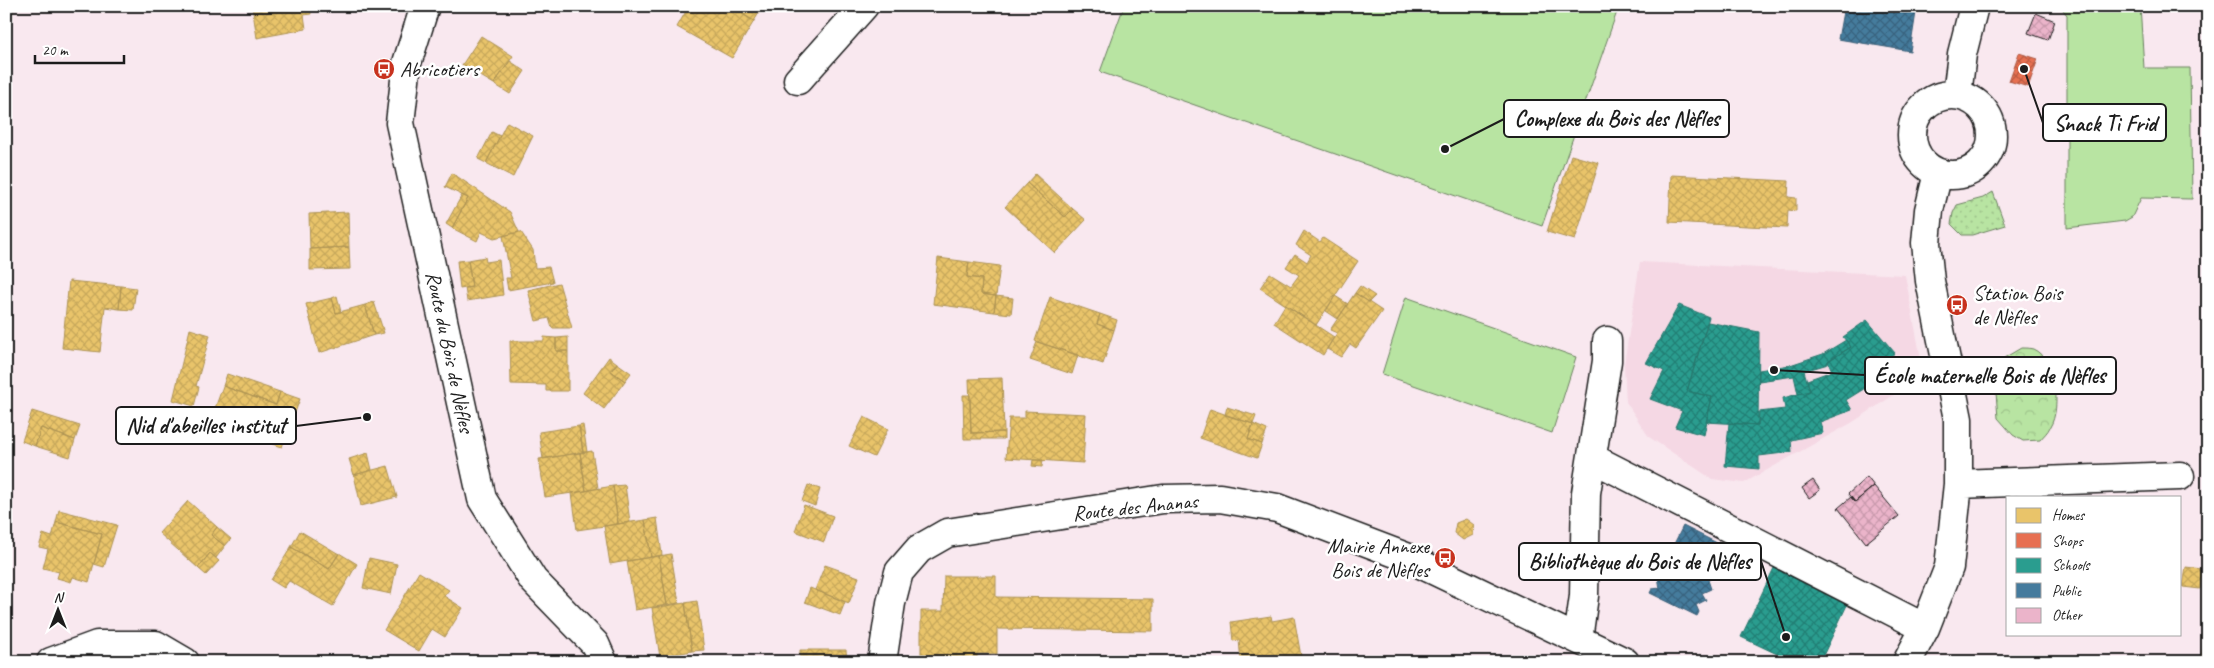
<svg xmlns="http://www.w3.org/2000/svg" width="2214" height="668" font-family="Caveat,sans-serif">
<defs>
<pattern id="grass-dots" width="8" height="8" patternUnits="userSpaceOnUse" patternTransform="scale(1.25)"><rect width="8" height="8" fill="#b8e4a2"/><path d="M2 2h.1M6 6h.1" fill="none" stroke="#9ec38b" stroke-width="1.8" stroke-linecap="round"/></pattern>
<pattern id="park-crowns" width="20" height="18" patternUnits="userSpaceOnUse" patternTransform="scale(1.25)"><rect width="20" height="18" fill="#b8e4a2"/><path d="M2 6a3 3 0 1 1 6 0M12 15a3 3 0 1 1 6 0" fill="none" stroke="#9ec38b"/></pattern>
<pattern id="homes-cross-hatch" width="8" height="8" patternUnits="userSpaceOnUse" patternTransform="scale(1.25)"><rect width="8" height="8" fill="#e9c46a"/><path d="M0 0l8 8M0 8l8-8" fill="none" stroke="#c7a85b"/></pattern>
<pattern id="shops-cross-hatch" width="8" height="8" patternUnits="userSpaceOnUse" patternTransform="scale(1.25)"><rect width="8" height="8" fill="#e76f51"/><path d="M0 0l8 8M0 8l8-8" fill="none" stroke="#ba5a42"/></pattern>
<pattern id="schools-cross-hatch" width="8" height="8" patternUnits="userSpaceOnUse" patternTransform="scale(1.25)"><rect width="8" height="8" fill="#2a9d8f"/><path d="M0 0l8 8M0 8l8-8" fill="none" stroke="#237f74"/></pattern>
<pattern id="public-cross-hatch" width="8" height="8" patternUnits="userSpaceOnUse" patternTransform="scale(1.25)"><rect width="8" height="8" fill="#457b9d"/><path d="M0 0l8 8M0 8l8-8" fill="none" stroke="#39647f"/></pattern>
<pattern id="building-cross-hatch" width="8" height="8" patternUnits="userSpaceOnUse" patternTransform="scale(1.25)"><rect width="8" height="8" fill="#ebb4ca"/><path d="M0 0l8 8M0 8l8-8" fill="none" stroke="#c99aad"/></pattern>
</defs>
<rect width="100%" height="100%" fill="#f9e8ef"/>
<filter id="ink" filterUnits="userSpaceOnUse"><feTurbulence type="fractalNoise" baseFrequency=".02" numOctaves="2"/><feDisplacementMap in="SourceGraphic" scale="10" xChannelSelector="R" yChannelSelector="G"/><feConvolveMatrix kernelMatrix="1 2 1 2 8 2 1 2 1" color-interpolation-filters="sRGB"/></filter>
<g filter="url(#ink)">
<path fill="#f5d8e4" d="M1640 262 1905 275 1924 375 1853 422 1744 483 1712 479 1649 437 1626 402 1624 365Z"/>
<path fill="url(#grass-dots)" stroke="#6a805f" d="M1993 192 2005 225 1972 235H1962L1951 224 1953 213 1957 205 1983 198Z"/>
<path fill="url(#park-crowns)" stroke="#6a805f" d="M2021 348C2025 348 2029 348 2033 349 2056 359 2062 408 2050 427 2048 432 2043 436 2040 440L2023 441 2013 435 1998 418 1995 380 2004 358Z"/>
<path fill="#b8e4a2" stroke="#6a805f" d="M1124 6H1619L1542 226 1100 72Z
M2060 6H2140L2144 68H2190L2192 199 2141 198 2132 217 2125 221 2067 228V15Z
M1406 297 1576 357 1552 433 1382 374Z"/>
<path fill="url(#homes-cross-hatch)" stroke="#ac9253" d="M6 6H13L12 18H6Z
M252 6H310L311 14 304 15 306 29 257 38Z
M689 6H729L754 21 732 58 677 27Z
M729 6H747L759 13 754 21Z
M899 6H918L901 12Z
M481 36 513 56 494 84 462 65Z
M510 61 525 71 510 94 494 84Z
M507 122 533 136 513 177 486 163Z
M492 132 500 136 486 163 478 159Z
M1571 155 1599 163 1575 240 1547 232Z
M452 173 510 212 519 232 494 238 481 232 477 241 452 228 468 198 445 187Z
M1035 174 1073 209 1065 217 1027 183Z
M1671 175 1789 181 1788 197 1796 198V211L1788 210 1787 228 1669 222Z
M1027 183 1065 217 1073 209 1086 220 1055 253 1005 207Z
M462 195 468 198 452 228 446 224Z
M348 212 349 247 310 249 309 214Z
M1304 231 1320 242 1323 238 1358 261 1316 325 1260 288 1270 273 1291 286 1299 275 1286 267 1295 254 1307 262 1311 255 1296 245Z
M519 232H521L533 250 535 268 549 267 553 282 508 290 506 278H511L503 236Z
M349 247 350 269 310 270V249Z
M485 257 486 262 499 260 503 295 467 301 465 288 472 287 468 260Z
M938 258 969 262 967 277 982 279 981 294 996 296 994 312 933 304Z
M468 260 472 287 460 289 457 261Z
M969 262 1000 266 996 296 981 294 982 279 967 277Z
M69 281 121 286 119 309 105 307 100 352 62 348Z
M559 283 572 328H552L549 318 536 321 528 290Z
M121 286 136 288 133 310 119 309Z
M1360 286 1375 296 1369 302 1355 293Z
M1355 293 1382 311 1356 348 1350 344 1341 357 1327 349 1337 333 1330 330Z
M337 296 341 312 336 313 332 298Z
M996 296 1013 298 1011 314 994 312Z
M1335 296 1348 304 1338 319 1326 311Z
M1050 297 1100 314 1097 324 1114 330 1103 364 1035 341Z
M332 298 336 313 365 305 374 335 319 353 306 304Z
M374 302 384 333 374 335 365 305Z
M1285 305 1334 337 1323 355 1274 323Z
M1100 314 1117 320 1114 330 1097 324Z
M190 329 210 335 196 386 199 387 194 406 173 400Z
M544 337 556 338V351H568V391H546V385L511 384 510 341H544Z
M568 337V351H556V338Z
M1037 342 1078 355 1072 374 1030 360Z
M609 357 617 363 611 371 625 381 604 409 583 393Z
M617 363 631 373 625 381 611 371Z
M227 374 280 392 276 405 223 386Z
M1002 378 1004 432 971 433 969 379Z
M223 386 276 405 280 392 300 399 282 447 210 422Z
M963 395H970L971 433 1004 432V439H964Z
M1227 407 1256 416 1253 424 1225 415Z
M1210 409 1253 424 1248 439 1262 444 1257 458 1200 438Z
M32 411 80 426 75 440 41 428 35 446 22 441Z
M1025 411 1086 414 1083 463 1006 458 1009 418H1025Z
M864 417 888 429 874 457 849 446Z
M1253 424 1267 430 1262 444 1248 439Z
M583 425 587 452H583L579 426Z
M579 426 583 452 543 459 539 432Z
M41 428 75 440 70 457 35 446Z
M592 451 598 488 586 491 580 453Z
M368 453 372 470 354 475 349 459Z
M580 453 586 491 545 497 539 459Z
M1033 460H1043L1042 467 1032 466Z
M388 466 397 497 361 506 354 475Z
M625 485 630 522 618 524 613 486Z
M808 485 820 489 815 506 802 501Z
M613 486 618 524 577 530 572 493Z
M188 501 217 527 211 535 225 546 216 558 210 553 198 568 159 533Z
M804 505 833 516 824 542 795 531Z
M59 510 117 525 104 567 94 564 102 534 56 522Z
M657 518 662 555 651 557 645 520Z
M1466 519 1474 525 1473 535 1463 540 1454 533 1456 523Z
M645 520 651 557 610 564 604 526Z
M56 522 102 534 89 582 73 577 71 582 57 578 59 572 43 568 48 549 39 547 43 534 52 537Z
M217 527 231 539 225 546 211 535Z
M300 531 339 554 329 569 291 547Z
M291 547 329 569 339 553 357 564 333 606 289 581 284 588 271 580Z
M210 553 219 561 206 575 198 568Z
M671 554 679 603 667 605 659 556Z
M659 556 667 605 635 610 627 561Z
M369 558 397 564 391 594 363 588Z
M825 565 859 577 849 603 815 590Z
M2186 567 2202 569 2200 589 2183 587Z
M419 572 449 590 444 596 463 608 445 637 432 629 419 651 384 630Z
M944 576H996V597L1153 599V631L997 629V654H977V661L921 660V611H943Z
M810 588 845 602 840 615 805 602Z
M697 601 704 650 692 651 685 603Z
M685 603 692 651 660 657 652 608Z
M1271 616 1272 621 1294 617 1302 662H1241L1239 640 1233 641 1231 622Z
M2207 623 2208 662H2200Z
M800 650H846L847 662H800Z
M1404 657 1405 662H1383V661Z"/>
<path fill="url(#shops-cross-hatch)" stroke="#aa5641" d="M2019 53 2038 59 2028 87 2009 81Z"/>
<path fill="url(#schools-cross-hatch)" stroke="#26766c" d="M1679 305 1709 317 1687 391 1712 397 1704 435 1675 427 1682 411 1650 399 1664 371 1646 363Z
M1867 320 1895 353 1868 373 1875 382 1846 400 1852 410 1820 422 1823 433 1791 440 1792 452 1759 456V469L1725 466 1729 423 1758 425 1759 412 1785 409 1783 398 1810 391 1807 380 1832 371 1828 361 1851 347 1843 337Z
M1708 322 1759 332 1758 425 1706 422 1712 397 1687 391Z
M1846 340 1851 347 1828 361V364L1804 371 1810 391 1798 394 1794 376 1759 381V370L1790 365 1823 354Z
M1774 568 1848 603 1820 662H1794L1741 637Z"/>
<path fill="url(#public-cross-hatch)" stroke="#395e76" d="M1844 6H1917L1910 51 1838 39Z
M1683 526 1725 547 1714 571 1716 576 1708 580 1711 589 1702 593 1706 600 1696 605 1699 612 1697 616 1650 593 1652 589 1660 588 1658 577 1665 576 1663 566 1671 564 1669 554Z"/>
<path fill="url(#building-cross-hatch)" stroke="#1c1c1c" d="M2036 13 2055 21 2048 40 2028 33Z
M1867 477 1874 486 1855 502 1848 494Z
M1813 480 1820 490 1809 498 1802 488Z
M1874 486 1899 516 1866 543 1838 508 1851 497 1855 502Z"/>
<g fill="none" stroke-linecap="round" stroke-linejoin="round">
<g stroke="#1c1c1c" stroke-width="31">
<path id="minor" d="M425 6 407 63 400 123 482 499 533 580 595 644 603 662
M798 80 864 6
M1957 95 1962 54 1974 6
M1912 135a40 40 0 1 1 80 0a40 40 0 1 1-80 0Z
M1592 458 1925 628
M1958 484 2180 476
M1578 639 1584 596 1586 493 1607 361V341
M51 662 97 645H156L185 662
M882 662 891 603 899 572 919 549 947 533 1163 499 1220 498 1277 508 1406 557 1625 662
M1907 662 1925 628 1949 567 1958 484V419L1930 281 1926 243 1929 210 1938 173"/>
</g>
<use href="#minor" stroke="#fff" stroke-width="28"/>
</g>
</g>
<defs>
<g id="bus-disc" transform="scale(1.125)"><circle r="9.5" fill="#c8321e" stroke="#fff"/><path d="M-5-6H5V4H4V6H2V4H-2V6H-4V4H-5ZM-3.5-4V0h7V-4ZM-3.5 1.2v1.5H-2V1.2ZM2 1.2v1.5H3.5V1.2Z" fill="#fff"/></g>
</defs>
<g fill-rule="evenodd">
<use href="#bus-disc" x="384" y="69"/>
<use href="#bus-disc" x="1957" y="305"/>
<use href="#bus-disc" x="1445" y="558"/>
</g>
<g text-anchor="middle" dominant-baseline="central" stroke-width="5" stroke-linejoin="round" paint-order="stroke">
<g font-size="21" fill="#1c1c1c" stroke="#fff" text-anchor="start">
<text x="400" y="69">Abricotiers</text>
<text x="1973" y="293">Station Bois<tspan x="1973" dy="24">de Nèfles</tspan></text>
<text x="1429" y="546" text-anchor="end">Mairie Annexe<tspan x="1429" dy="24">Bois de Nèfles</tspan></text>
</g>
<g font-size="21" fill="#1c1c1c" stroke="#fff">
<text transform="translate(450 352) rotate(78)">Route du Bois de Nèfles</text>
<text transform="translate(1135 507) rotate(-6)">Route des Ananas</text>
</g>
</g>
<path fill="none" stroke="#1c1c1c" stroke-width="2" d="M1445 149L1504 119M2024 69L2043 123M1774 370L1865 375M367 417L296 426M1786 637L1761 561"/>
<g fill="#1c1c1c" stroke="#fff" stroke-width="2">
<circle cx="1445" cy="149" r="5"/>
<circle cx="2024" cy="69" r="5"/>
<circle cx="1774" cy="370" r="5"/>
<circle cx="367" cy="417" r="5"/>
<circle cx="1786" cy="637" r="5"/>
</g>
<g fill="#fff" stroke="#1c1c1c" stroke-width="2">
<rect x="1504" y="100" width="225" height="37" rx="5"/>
<rect x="2043" y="104" width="123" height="37" rx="5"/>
<rect x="1865" y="357" width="251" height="37" rx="5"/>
<rect x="116" y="407" width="180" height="37" rx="5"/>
<rect x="1519" y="543" width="242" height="37" rx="5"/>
</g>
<g font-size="22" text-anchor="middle" font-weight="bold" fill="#1c1c1c">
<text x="1617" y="126">Complexe du Bois des Nèfles</text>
<text x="2105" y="131">Snack Ti Frid</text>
<text x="1990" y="383">École maternelle Bois de Nèfles</text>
<text x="206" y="433">Nid d'abeilles institut</text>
<text x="1640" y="569">Bibliothèque du Bois de Nèfles</text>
</g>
<rect width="2214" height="668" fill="none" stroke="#fff" stroke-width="25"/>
<rect x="12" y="12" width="2189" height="643" fill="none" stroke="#1c1c1c" stroke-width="2" filter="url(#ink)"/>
<rect x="2006" y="496" width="175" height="140" fill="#ffffff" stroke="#a4a4a4"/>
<rect x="2016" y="508" width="25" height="15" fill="#e9c46a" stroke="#a4a4a4"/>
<text x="2052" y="520" font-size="15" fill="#1c1c1c">Homes</text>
<rect x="2016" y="533" width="25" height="15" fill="#e76f51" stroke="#a4a4a4"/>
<text x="2052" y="546" font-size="15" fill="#1c1c1c">Shops</text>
<rect x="2016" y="558" width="25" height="15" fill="#2a9d8f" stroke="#a4a4a4"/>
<text x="2052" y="570" font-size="15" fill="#1c1c1c">Schools</text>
<rect x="2016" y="583" width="25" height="15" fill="#457b9d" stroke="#a4a4a4"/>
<text x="2052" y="596" font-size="15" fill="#1c1c1c">Public</text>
<rect x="2016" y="608" width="25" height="15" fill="#ebb4ca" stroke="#a4a4a4"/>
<text x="2052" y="620" font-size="15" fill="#1c1c1c">Other</text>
<g transform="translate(58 610)" stroke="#ffffff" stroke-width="4" paint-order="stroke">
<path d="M0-4L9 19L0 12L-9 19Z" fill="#1c1c1c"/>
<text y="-8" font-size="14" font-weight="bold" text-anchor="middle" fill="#1c1c1c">N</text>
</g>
<path d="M35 55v8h89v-8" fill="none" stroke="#1c1c1c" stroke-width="2.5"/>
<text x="42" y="55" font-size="15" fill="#1c1c1c" stroke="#ffffff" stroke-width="4" paint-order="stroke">20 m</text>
</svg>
